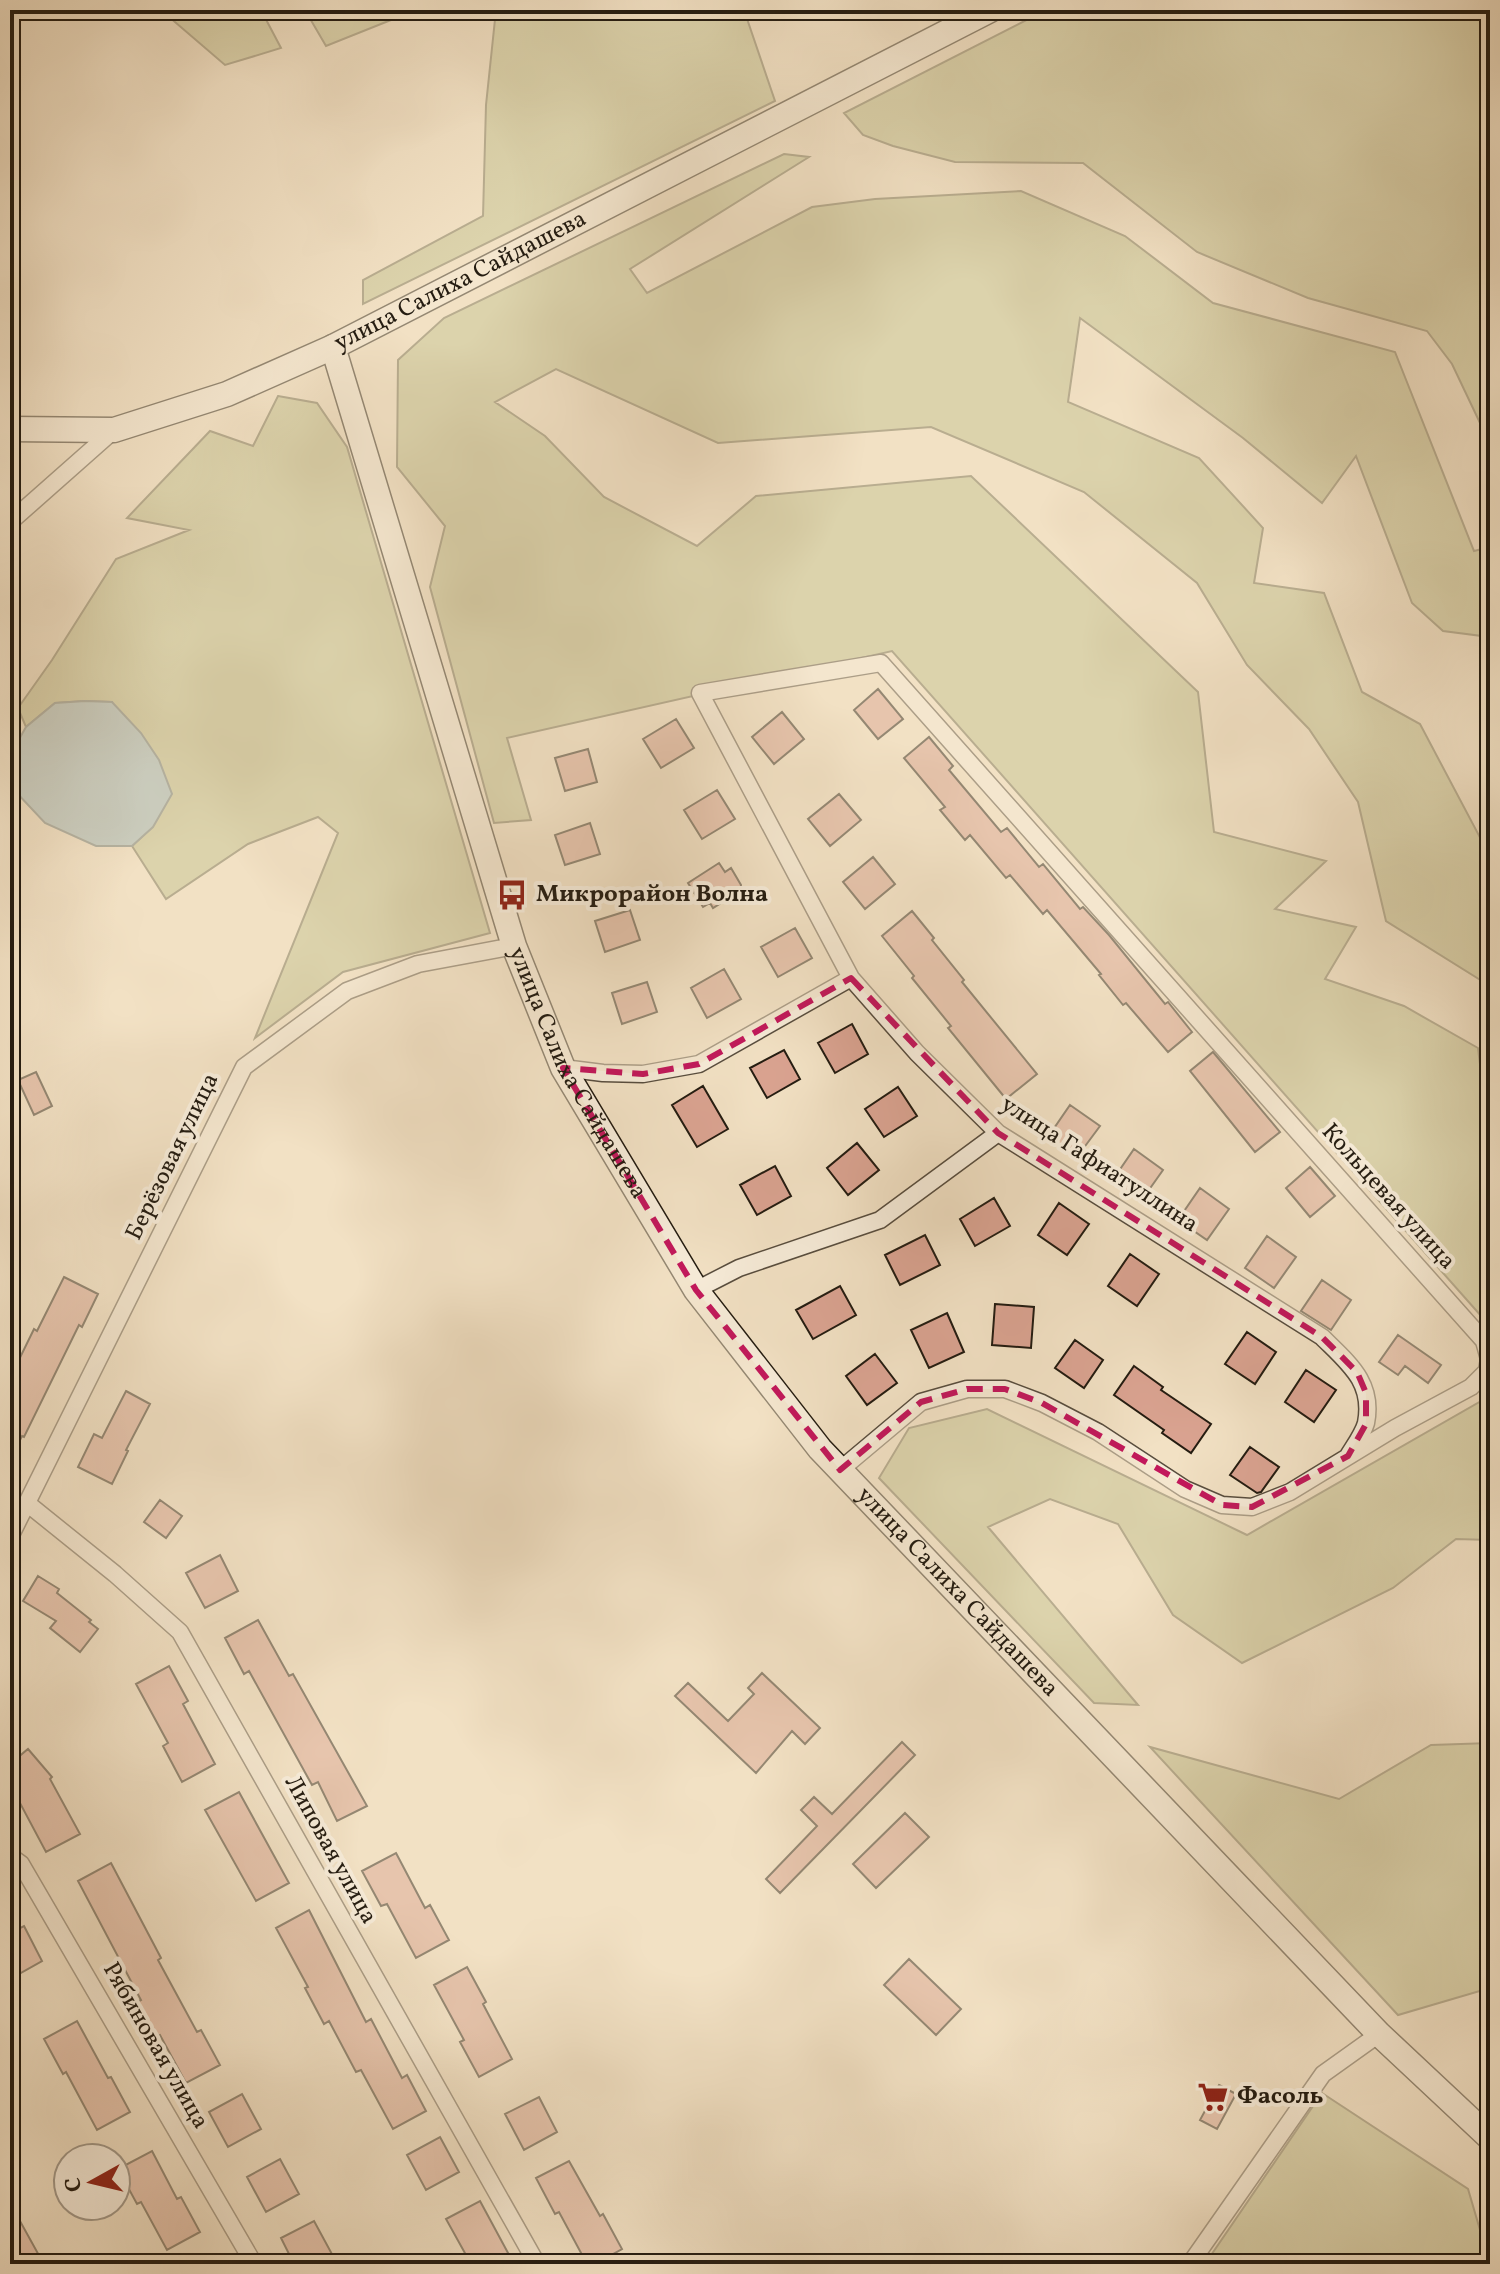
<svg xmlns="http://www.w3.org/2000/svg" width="1500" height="2274" font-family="Vollkorn,serif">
<rect width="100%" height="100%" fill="#f2e1c4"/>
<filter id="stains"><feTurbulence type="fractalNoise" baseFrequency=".0025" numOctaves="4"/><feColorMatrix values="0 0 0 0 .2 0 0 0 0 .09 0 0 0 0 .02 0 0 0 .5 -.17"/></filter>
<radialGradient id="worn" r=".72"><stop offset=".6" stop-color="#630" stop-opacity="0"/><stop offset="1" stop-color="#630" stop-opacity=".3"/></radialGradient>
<path fill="#c2c18f" stroke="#736e50" stroke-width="2" d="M161 10H261L281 48 225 65Z
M305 10H416L326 46Z
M496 10H744L775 101 363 304V280L483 216 486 105Z
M1046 10H1490V444L1452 364 1427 331 1308 298 1197 252 1083 163 955 162 893 146 863 135 844 113Z
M784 154 809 157 630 269 647 293 812 207 875 199 1021 191 1125 236 1213 303 1395 352 1474 551 1490 547V637L1443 631 1412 603 1356 456 1322 503 1243 438 1080 318 1068 402 1199 458 1263 528 1254 583 1324 593 1362 692 1420 724 1485 847 1490 852V986L1386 921 1358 802 1309 729 1247 665 1197 583 1084 492 931 427 718 443 556 369 495 402 545 436 604 497 697 546 756 496 971 476 1198 692 1214 832 1326 861 1275 909 1356 927 1325 979 1404 1006 1478 1048 1484 1097 1490 1103V1326L892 651 507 738 531 820 494 823 430 587 445 526 397 467 398 360 444 318Z
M278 396 317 403 347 447 490 933 343 972 255 1038 338 833 318 817 248 844 166 899 132 846 153 826 112 702 85 701 55 703 26 727 18 708 52 660 116 559 189 530 127 518 210 431 253 446Z
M1490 1396V1540L1456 1539 1393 1588 1242 1663 1173 1615 1118 1524 1050 1499 988 1527 1138 1705 1094 1703 879 1478 909 1428 987 1409 1247 1535Z
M1490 1743V1988L1398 2015 1150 1747 1339 1799 1431 1745Z
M1322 2093 1468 2189 1490 2264H1205Z"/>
<path fill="#9fbbbe" stroke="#6e7b79" stroke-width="2" d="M85 701 112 702 141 733 159 760 172 794 153 827 132 846H96L45 823 15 791 13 750 26 727 55 703Z"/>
<path fill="#daa391" stroke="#241c11" stroke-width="2" d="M878 689 903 719 878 739 854 710Z
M782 712 804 739 774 764 752 737Z
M676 719 694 748 661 768 643 739Z
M929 737 953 766 949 770 1001 832 1007 828 1039 867 1043 864 1080 909 1083 907 1109 935 1165 1004 1168 1002 1192 1032 1168 1052 1126 1003 1123 1005 1099 975 1101 974 1047 910 1043 914 1010 875 1006 878 970 835 965 840 940 810 945 807 904 758Z
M588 749 597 782 565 791 555 758Z
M717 790 735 819 702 839 684 810Z
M839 794 861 820 830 846 808 819Z
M590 823 600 854 565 865 555 835Z
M873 857 895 884 865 909 843 882Z
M719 863 725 872 731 868 741 885 740 891 713 908 710 903 703 907 688 883Z
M630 910 640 940 605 952 595 921Z
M912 911 934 938 932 940 964 980 962 982 1037 1074 1006 1099 948 1028 951 1026 912 978 914 976 882 936Z
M795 928 812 958 778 977 761 947Z
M724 969 741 999 707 1018 691 988Z
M647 982 657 1012 622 1024 612 993Z
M852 1024 868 1054 835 1073 818 1043Z
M784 1050 800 1079 767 1098 750 1068Z
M1213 1052 1280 1132 1255 1152 1190 1071Z
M36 1072 52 1106 34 1115 18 1080Z
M703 1086 728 1129 697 1147 672 1105Z
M898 1087 917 1116 884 1137 865 1109Z
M1070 1105 1100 1126 1077 1157 1048 1137Z
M857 1143 879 1170 848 1195 827 1168Z
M1134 1149 1163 1170 1141 1201 1112 1181Z
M775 1166 791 1196 757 1215 740 1185Z
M1310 1167 1335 1196 1310 1217 1286 1188Z
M1200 1188 1229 1209 1207 1240 1178 1220Z
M994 1198 1010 1226 975 1246 960 1219Z
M1059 1203 1089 1224 1067 1255 1038 1235Z
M925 1235 940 1265 900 1285 885 1255Z
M1267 1236 1296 1257 1274 1288 1245 1268Z
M1130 1254 1159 1274 1137 1306 1108 1286Z
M64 1277 98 1294 82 1327 79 1325 24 1437 22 1436 10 1460V1378L34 1329 37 1331Z
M1322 1280 1351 1300 1331 1330 1301 1311Z
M840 1286 856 1315 813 1339 796 1310Z
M995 1304 1034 1307 1031 1348 992 1345Z
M947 1313 964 1352 929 1368 911 1330Z
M1247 1332 1276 1352 1255 1384 1225 1364Z
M1398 1335 1441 1365 1428 1383 1405 1366 1398 1375 1379 1362Z
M1075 1340 1103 1360 1084 1388 1055 1368Z
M875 1354 897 1383 867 1405 846 1376Z
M1134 1366 1163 1387 1161 1390 1211 1424 1191 1453 1162 1433 1164 1430 1114 1395Z
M1306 1370 1336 1390 1314 1422 1285 1402Z
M126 1391 150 1404 126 1450 128 1451 112 1484 78 1467 94 1434 102 1438Z
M1250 1447 1279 1467 1261 1492 1257 1493 1230 1475Z
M160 1500 182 1516 166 1538 144 1522Z
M220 1555 238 1591 205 1608 186 1573Z
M38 1576 59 1589 57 1593 91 1620 89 1622 98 1629 80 1652 50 1628 56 1621 23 1601Z
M258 1620 289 1676 293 1674 367 1806 337 1821 318 1782 312 1785 249 1671 244 1674 225 1638Z
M169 1666 188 1701 183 1704 215 1764 182 1782 163 1746 168 1743 136 1684Z
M762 1673 820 1728 805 1744 792 1731 756 1773 675 1696 688 1683 728 1721 754 1694 748 1688Z
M902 1742 915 1755 780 1893 766 1879 817 1826 801 1810 814 1797 832 1814Z
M28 1749 52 1777 50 1779 80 1834 46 1852 20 1803 10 1812V1764Z
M239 1792 289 1883 256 1901 205 1810Z
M905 1813 929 1837 876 1888 853 1864Z
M396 1853 425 1908 430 1905 449 1940 416 1958 387 1904 381 1906 362 1871Z
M111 1863 161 1958 158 1960 197 2032 201 2030 220 2065 186 2083 160 2035 156 2037 137 2002 141 2000 78 1881Z
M309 1910 366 2022 371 2019 402 2078 407 2075 426 2111 393 2129 361 2070 356 2072 329 2021 324 2024 305 1988 308 1987 276 1928Z
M24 1926 42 1961 10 1979V1933Z
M909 1959 961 2009 936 2035 884 1985Z
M467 1967 486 2002 483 2004 512 2059 479 2077 460 2042 464 2040 434 1985Z
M77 2021 108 2078 111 2077 130 2112 97 2130 66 2072 63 2074 44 2039Z
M1219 2085 1236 2094 1217 2129 1200 2120Z
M242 2094 261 2129 228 2147 209 2112Z
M539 2097 557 2132 524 2150 505 2114Z
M440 2137 459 2172 426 2190 407 2155Z
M152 2151 177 2199 181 2197 200 2232 167 2250 141 2202 137 2204 118 2169Z
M280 2159 299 2194 266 2212 247 2177Z
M569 2161 600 2216 603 2214 622 2249 595 2264H587L559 2212 555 2214 536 2178Z
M480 2201 514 2264H471L446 2219Z
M10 2203 41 2259 31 2264H10Z
M314 2221 333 2256 317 2264H294L281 2238Z"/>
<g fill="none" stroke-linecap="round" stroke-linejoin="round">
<g stroke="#584d3e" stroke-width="19">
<path id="street" d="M10 522 114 430
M563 1068 603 1073 643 1074 699 1064 851 978
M696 1290 739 1268 880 1220 998 1133
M840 1470 921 1402 967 1389H1005L1042 1403 1098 1432 1185 1489 1222 1505 1252 1507 1290 1492 1395 1428 1471 1387 1487 1371 1489 1359 1484 1341 881 663 700 693 851 978 917 1053 998 1133 1322 1337C1348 1363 1374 1382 1366 1423 1363 1434 1354 1446 1348 1456
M28 1504 115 1574 180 1632 537 2264
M10 1537 244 1067 347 991 418 964 514 946
M10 1856 21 1864 254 2264
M1190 2264 1323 2074 1379 2034"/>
</g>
<g stroke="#241c11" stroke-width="27">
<g id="secondary">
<path id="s1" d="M333 347 514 946 563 1068 696 1290 820 1449 1379 2034 1490 2138"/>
<path id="s2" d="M10 429 114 430 227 394 333 347 990 10"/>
</g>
</g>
<use href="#street" stroke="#f7ecd9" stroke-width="16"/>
<use href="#secondary" stroke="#f7ecd9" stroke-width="24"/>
</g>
<path d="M0 0H1500V2274H0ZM851 978 998 1133 1322 1337 1357 1372 1366 1393V1424L1348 1456 1252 1507 1222 1505 1042 1403 1005 1389H967L921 1402 840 1470 696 1290 563 1068 643 1074 699 1064Z" fill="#f2e1c4" fill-opacity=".55" fill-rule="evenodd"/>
<path fill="none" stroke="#c2185b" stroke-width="6" stroke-dasharray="16 10" stroke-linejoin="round" d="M851 978 998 1133 1322 1337 1357 1372 1366 1393V1424L1348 1456 1252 1507 1222 1505 1042 1403 1005 1389H967L921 1402 840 1470 696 1290 563 1068 643 1074 699 1064Z"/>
<defs>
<g id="bus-bare" transform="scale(2.4)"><path d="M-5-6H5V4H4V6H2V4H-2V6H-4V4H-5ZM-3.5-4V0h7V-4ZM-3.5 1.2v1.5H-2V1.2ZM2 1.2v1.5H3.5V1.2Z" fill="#8f2418" stroke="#f7ecd9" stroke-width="2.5" paint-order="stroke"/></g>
<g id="supermarket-bare" transform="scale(2.4)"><path d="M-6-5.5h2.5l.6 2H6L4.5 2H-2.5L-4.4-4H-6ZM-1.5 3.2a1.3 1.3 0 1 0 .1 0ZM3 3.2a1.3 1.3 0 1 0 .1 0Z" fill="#8f2418" stroke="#f7ecd9" stroke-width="2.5" paint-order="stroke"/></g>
</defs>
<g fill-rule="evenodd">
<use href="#bus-bare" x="512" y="895"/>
<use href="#supermarket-bare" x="1213" y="2097"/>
</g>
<g text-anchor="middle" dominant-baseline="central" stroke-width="8" stroke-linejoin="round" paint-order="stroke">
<g font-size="24" fill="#241c11" stroke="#f7ecd9">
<text stroke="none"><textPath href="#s2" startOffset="482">улица Салиха Сайдашева</textPath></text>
<text stroke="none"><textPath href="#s1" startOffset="768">улица Салиха Сайдашева</textPath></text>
<text transform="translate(173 1157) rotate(-64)">Берёзовая улица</text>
<text transform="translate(1099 1165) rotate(33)">улица Гафиатуллина</text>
<text transform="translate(1388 1197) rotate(48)">Кольцевая улица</text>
<text stroke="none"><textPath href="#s1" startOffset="1416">улица Салиха Сайдашева</textPath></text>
<text transform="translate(330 1850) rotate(61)">Липовая улица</text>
<text transform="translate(155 2046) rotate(60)">Рябиновая улица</text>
</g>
<g font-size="24" font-weight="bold" fill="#241c11" stroke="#f7ecd9" text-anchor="start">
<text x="536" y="895">Микрорайон Волна</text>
<text x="1237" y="2097">Фасоль</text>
</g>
</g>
<rect width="1500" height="2274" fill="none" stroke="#f2e1c4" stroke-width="40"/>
<rect x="12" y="12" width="1476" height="2250" fill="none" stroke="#241c11" stroke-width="4"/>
<rect x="20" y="20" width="1460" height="2234" fill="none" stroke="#241c11" stroke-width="2"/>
<g transform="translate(92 2182) rotate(262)"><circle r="38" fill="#f7ecd9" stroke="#a39989" stroke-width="2"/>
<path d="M0-6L14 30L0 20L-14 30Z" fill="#8f2418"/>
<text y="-12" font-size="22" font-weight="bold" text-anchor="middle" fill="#241c11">С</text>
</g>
<rect width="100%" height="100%" filter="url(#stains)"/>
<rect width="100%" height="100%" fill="url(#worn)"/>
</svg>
